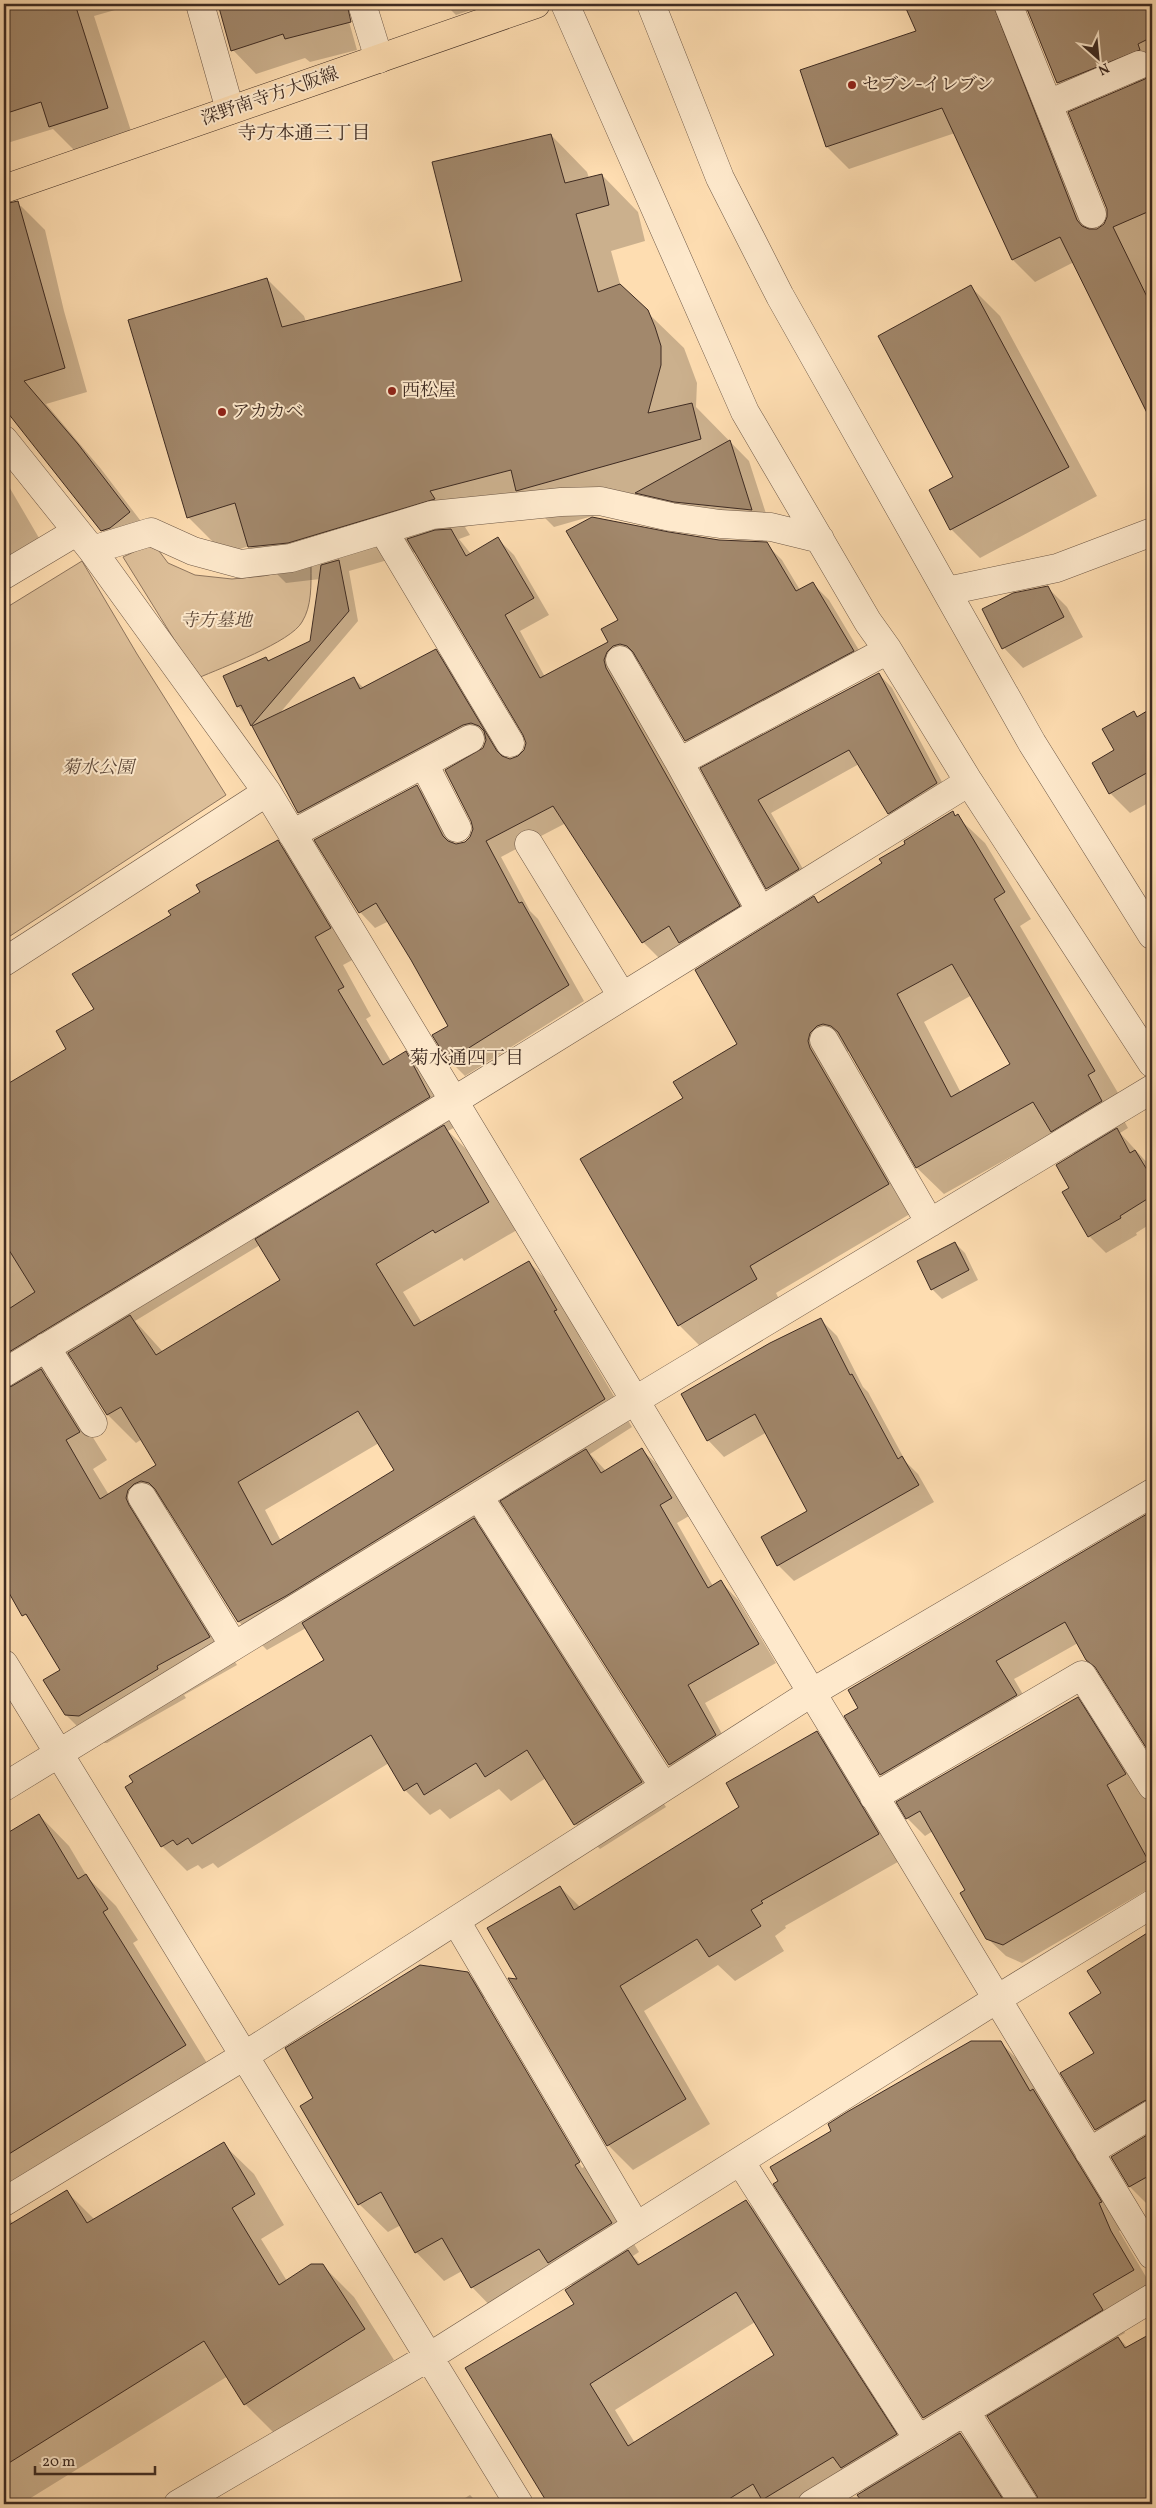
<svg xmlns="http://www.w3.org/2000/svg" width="1156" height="2508" font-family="Vollkorn,'Noto Serif JP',serif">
<rect width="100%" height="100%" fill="#feddb1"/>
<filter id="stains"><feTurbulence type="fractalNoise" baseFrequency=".004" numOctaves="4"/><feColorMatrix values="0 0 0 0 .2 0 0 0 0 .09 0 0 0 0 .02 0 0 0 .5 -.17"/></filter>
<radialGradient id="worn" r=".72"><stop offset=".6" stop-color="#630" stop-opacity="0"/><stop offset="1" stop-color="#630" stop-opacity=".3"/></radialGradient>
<path fill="#ddbf99" stroke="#8e755e" d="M153 543 168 563 195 575 232 579 263 576 311 566C311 585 312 606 302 622 291 642 221 668 198 678L123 557Z
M82 561 137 654 226 795 4 940V609Z"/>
<path fill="#0003" fill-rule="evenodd" d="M4 4H136L94 16 131 131 74 150 53 129 4 144Z
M219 4H344L357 50 310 62 305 58 256 74 233 50Z
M445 4H489L456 15Z
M906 4H1152V421L1074 262 1035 282 1013 260 955 133 849 169 827 147 802 71 917 32ZM1025 11H1029L1058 83 1080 105 1134 81 1135 83 1109 217 1105 225 1098 230H1094L1015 33Z
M551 135 587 172 589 178 602 175 638 212 645 241 611 251 621 287 684 348 697 383 696 407 749 461 771 529 645 501 554 527 536 509 465 527 470 535 459 539 471 554 498 539 514 555 549 615 520 631 545 677 610 643 619 621 592 518 669 534 719 541 766 544 782 560 800 590 813 584 829 600 869 667 702 756 686 740 640 661 628 662 755 922 659 958 643 942 566 823 501 857 530 911 538 919 584 1001 465 1076 449 1060 450 1026 389 921 375 928 360 912 417 786 433 802 455 844 465 843 471 838 487 739 479 741 315 828 299 812 254 726 238 706 266 658 269 661 311 642 320 579 286 583 249 546 225 554 188 517 267 279 304 316 306 322 464 282ZM416 552 525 735 527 743 524 752 518 758 507 759 451 666 435 650 364 688 354 679 279 714 358 621 349 571Z
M21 206 45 230 64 311 87 392 46 404 101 469 153 537 126 554 102 530 4 406V211Z
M971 287 1000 316 1097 496 980 558 951 529Z
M4 478 53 562 4 591Z
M1047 587 1067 607 1083 637 1023 668 1004 648Z
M879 674 892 688 950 797 902 827 889 813 859 764 771 813 811 883 781 902 767 888 702 769Z
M1152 710V801L1130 813 1110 793 1116 751 1134 713 1139 718Z
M952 812 985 843 1031 919 1020 926 1121 1098 1114 1102 1128 1128 1120 1133 1152 1168V1223L1136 1233 1137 1235 1106 1253 1089 1236 1071 1189 1075 1155 1053 1133 944 1194 917 1168 850 1051 844 1053 915 1211 776 1293 783 1307 706 1352 679 1325 685 1099 739 1045 814 898 820 904 883 864ZM972 995 1012 1064 961 1093 924 1022Z
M277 841 306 870 358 957 343 965 371 1016 366 1019 391 1061 405 1053 434 1081 457 1126 448 1131 472 1155 517 1230 464 1261 462 1258 403 1292 422 1323 529 1262 557 1291 584 1338 581 1340 632 1427 590 1454 606 1471 642 1450 660 1467 689 1516 677 1523 713 1586 721 1582 738 1600 776 1663 705 1703 733 1754 688 1782 670 1765 505 1506 477 1523 498 1544 666 1807 600 1849 575 1824 546 1778 511 1801 499 1789 450 1819 440 1809 430 1815 405 1790 389 1763 218 1868 213 1863 202 1869 198 1865 187 1871 162 1846 127 1787 326 1661 306 1628 267 1650 239 1622 169 1509 163 1511 157 1535 237 1665 184 1695 186 1698 107 1743H94L66 1715 62 1670 4 1582V1248L7 1245 4 1240V1085L5 1087 68 1050 95 1010 172 916 202 892ZM260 1245 282 1281 163 1352 135 1321ZM73 1358 108 1415 136 1443 142 1439 158 1465 109 1495 93 1469 107 1460 69 1399 45 1375ZM379 1443 396 1470 281 1541 265 1510Z
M955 1243 965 1253 978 1280 942 1299 932 1289Z
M821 1320 837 1336 863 1387 868 1392 906 1462 918 1474 934 1502 794 1581 778 1565 808 1511 767 1432 724 1457 708 1440Z
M1152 1512V1755L1101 1673 1087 1660 1078 1643 1014 1679 1034 1713 899 1793 881 1775 846 1716 859 1709 849 1690Z
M1078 1699 1096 1717 1149 1802 1152 1803V1887L1022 1963 1006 1956 987 1938 967 1890 933 1831 925 1836 907 1818Z
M817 1733 842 1758 903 1859 785 1926 786 1928 775 1936 784 1951 735 1981 718 1965 644 2011 710 2124 633 2170 608 2145 519 1981 560 1887 580 1907 741 1807Z
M39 1815 69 1846 88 1878 116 1906 138 1940 133 1943 215 2076 4 2206V1836Z
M1152 1932V2124L1114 2148 1096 2129 1095 2053 1103 1994 1089 1971Z
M467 1973 496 2002 603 2194 639 2252 633 2256 641 2265 746 2201 772 2227 920 2458 948 2441 924 2418 775 2184 1000 2042 1024 2066 1125 2227 1119 2231 1152 2287 1115 2317 1125 2333 1118 2337 1128 2348 1152 2334V2504H1041L1038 2495 988 2416 959 2433 978 2452 1011 2504H865L859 2495 865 2491 858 2484 824 2504H549L466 2369 575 2305 573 2286 565 2279 500 2316 472 2287 462 2271 444 2281 416 2252 401 2225 388 2232 359 2204 314 2099ZM482 1998H485L584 2167 582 2168ZM755 2322 775 2356 635 2443 615 2410Z
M1152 2133V2202L1148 2205 1130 2187 1113 2157Z
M223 2144 254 2174 284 2225 261 2239 287 2281 323 2266 354 2297 394 2360 276 2435 245 2404 228 2376 21 2504H4V2208L13 2224 66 2191 95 2220Z
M470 2495 479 2504H455Z"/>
<path fill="#a2886c" stroke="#3e2b22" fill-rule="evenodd" d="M4 4H75L108 108 49 127 41 102 4 114Z
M218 4H347L351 22 285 39 283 34 231 51Z
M904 4H993L1077 220 1082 226 1089 229H1097L1104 224 1107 217V209L1068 112 1145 79 1151 74 1152 210 1113 227 1152 307V423L1060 237 1012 260 942 108 826 147 800 70 916 31Z
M1025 4H1152V37L1138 44 1140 50 1057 83Z
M551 134 565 183 602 174 609 205 576 214 598 292 620 284 648 310 655 327 661 346V365L648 413 692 403 701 439 516 491 511 470 430 491 435 499 288 543 248 547 235 503 187 518 128 320 267 278 282 327 462 281 432 162Z
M18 201 65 368 24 381 78 444 130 512 110 528 101 531 4 408V204Z
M971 285 1069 467 950 530 929 490 953 477 878 336Z
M730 440 752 510 674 502 635 493Z
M592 517 669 532 719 540 767 542 796 591 813 582 854 651 685 741 633 652 627 646 620 644 613 646 607 652 604 660 606 668 740 906 679 943 669 926 642 943 553 806 486 841 519 903 522 902 569 985 448 1061 432 1035 448 1026 411 960 376 903 359 913 314 840 417 785 443 836 448 841 456 844 465 842 470 837 473 829 471 821 445 770 483 748 486 740 484 731 479 726 471 723 463 725 298 813 252 726 354 677 360 689 436 649 497 751 502 756 510 759 518 756 524 750 526 743 523 735 407 539 435 530 451 529 466 556 498 537 534 598 505 615 540 678 608 642 601 629 618 620 566 531Z
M339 560 349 611 251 726 241 705 237 707 223 676 266 657 268 661 310 641 321 565Z
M1048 586 1064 617 1002 649 982 609 1013 593Z
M879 673 937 783 888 814 849 750 758 800 799 869 766 889 700 768Z
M1152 708V770L1109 794 1092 763 1114 750 1102 729 1134 711 1137 717Z
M953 811 955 816 958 814 1005 892 994 899 1095 1071 1088 1075 1102 1101 1051 1132 1033 1102 916 1168 838 1032 831 1026 823 1024 817 1026 810 1033 808 1041 810 1048 889 1184 750 1266 757 1279 678 1326 580 1159 683 1098 673 1082 737 1044 695 970 814 896 818 903 882 863 879 859 905 844 904 841ZM952 964 1010 1064 951 1097 897 994Z
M278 840 331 928 315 937 344 987 338 990 383 1065 406 1051 430 1097 4 1355V1312L35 1292 4 1242V1086L66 1049 56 1031 94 1009 72 974 171 915 168 911 200 892 196 885Z
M444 1125 489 1202 435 1233 433 1230 376 1264 414 1326 529 1261 557 1310 554 1311 605 1399 286 1596 238 1622 155 1489 149 1483 141 1481 134 1484 128 1490 126 1498 129 1505 210 1637 157 1666 158 1669 79 1716 65 1715 43 1680 60 1670 26 1614 22 1616 4 1584V1389L12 1386 41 1369 80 1432 66 1440 100 1499 156 1465 121 1407 107 1415 68 1353 130 1315 156 1355 280 1280 255 1239ZM358 1411 394 1470 272 1545 238 1482Z
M1117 1128 1130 1153 1135 1150 1152 1178V1196L1120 1216 1121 1218 1088 1237 1062 1192 1069 1188 1056 1165Z
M955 1242 969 1270 931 1290 917 1261Z
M821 1318 850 1375 852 1374 898 1459 902 1456 919 1485 777 1566 761 1537 807 1511 755 1414 707 1441 681 1394 770 1343Z
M642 1448 672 1498 660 1505 708 1588 721 1580 759 1644 688 1685 716 1735 669 1765 500 1501 586 1449 601 1473Z
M1152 1511V1757L1095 1667 1086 1660 1065 1622 996 1661 1017 1695 880 1775 844 1716 858 1708 848 1690Z
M474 1518 642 1782 574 1825 527 1750 485 1777 476 1763 424 1795 417 1783 404 1791 371 1735 192 1844 188 1838 177 1845 173 1840 161 1847 125 1787 133 1782 129 1776 324 1660 302 1623Z
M1078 1697 1126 1774 1107 1785 1148 1860 1003 1945 986 1939 960 1893 965 1890 920 1811 906 1819 896 1802Z
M817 1731 879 1834 761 1901 763 1903 751 1910 761 1926 709 1957 697 1939 620 1986 686 2099 607 2146 508 1978 517 1979 487 1928 560 1886 574 1910 739 1807 726 1783Z
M39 1814 78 1879 86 1874 108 1909 103 1912 186 2045 4 2157V1835Z
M1152 1930V2098L1144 2101 1095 2130 1060 2073 1094 2053 1069 2013 1101 1993 1087 1971Z
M420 1965 468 1972 580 2162 575 2165 612 2223 548 2263 539 2249 471 2288 442 2238 415 2253 381 2192 358 2205 300 2106 313 2098 285 2048Z
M971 2041H1001L1030 2091 1033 2089 1102 2202 1099 2203 1111 2231 1134 2270 1093 2294 1103 2310 923 2418 773 2184 778 2181 770 2167 831 2131 828 2124 847 2112Z
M1152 2132V2174L1129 2187 1111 2157Z
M224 2142 255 2194 232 2208 279 2285 311 2264H323L365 2329 244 2405 204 2341 4 2466V2228L67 2190 87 2223Z
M746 2200 897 2434 841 2468 833 2457 762 2500 753 2484 721 2504H548L465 2368 574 2304 565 2290 628 2250 638 2265ZM736 2292 774 2355 628 2446 590 2384Z
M1152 2333V2495L1137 2504H1039L1037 2496 987 2416 1118 2337 1125 2348Z
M960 2433 1006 2504H864L857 2495Z"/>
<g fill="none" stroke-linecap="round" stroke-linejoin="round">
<g stroke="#6e5846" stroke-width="29">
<path id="minor" d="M200 4 230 110
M362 4 379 59
M565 4 745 412 868 622 888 650 969 782 1152 1063
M651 4 720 178 780 296 1032 743 1152 935
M1008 4 1092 214
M1048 104 1139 65
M4 440 92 550 267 792 1152 2255
M383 530 510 743
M92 550 151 532 193 551 241 564 291 558 432 515 561 502 600 501 671 517 720 524 771 527 820 539
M4 575 76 532
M947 591 1057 568 1152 532
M620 660 679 762
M424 764 457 828
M292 834 470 739
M529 844 622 996
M760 910 679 762 888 650
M4 962 267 792
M824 1040 930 1223
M46 1347 93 1423
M4 1373 452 1102 969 782
M142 1497 234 1646
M479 1497 664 1787
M4 1664 519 2504
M4 1787 634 1401 1152 1089
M874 1797 1082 1675 1152 1786
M456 1921 636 2226
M1089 2152 1152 2114
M740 2161 918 2439
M4 2202 244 2056 811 1693 1152 1493
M965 2411 1024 2504
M178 2504 429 2357 997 1999 1152 1904
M812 2504 1152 2298"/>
</g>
<g stroke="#3e2b22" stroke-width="29">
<path id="major" d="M4 189 536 4"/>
</g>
<use href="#minor" stroke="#fee9cc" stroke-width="28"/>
<use href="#major" stroke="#feddb1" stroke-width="28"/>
</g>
<g fill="#8f2418" stroke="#fee9cc" stroke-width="2">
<circle cx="852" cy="85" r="5"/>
<circle cx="392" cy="391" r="5"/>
<circle cx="222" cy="412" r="5"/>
</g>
<g text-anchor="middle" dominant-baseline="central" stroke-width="4" stroke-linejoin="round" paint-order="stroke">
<g font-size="18" fill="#3e2b22" stroke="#fee9cc" text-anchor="start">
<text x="862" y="85">セブン-イレブン</text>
<text x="402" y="391">西松屋</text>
<text x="232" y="412">アカカベ</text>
</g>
<g font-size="18" fill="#3e2b22" stroke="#fee9cc">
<text transform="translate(270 97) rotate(-19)">深野南寺方大阪線</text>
</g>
<g font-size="18" font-style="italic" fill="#5e493a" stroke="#fee9cc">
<text x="216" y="621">寺方墓地</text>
<text x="98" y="768">菊水公園</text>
</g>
<g font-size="19" fill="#3e2b22" stroke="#fee9cc">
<text x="304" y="134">寺方本通三丁目</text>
<text x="467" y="1059">菊水通四丁目</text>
</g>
</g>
<rect width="1156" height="2508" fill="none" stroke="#feddb1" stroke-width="20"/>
<rect x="5" y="5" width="1146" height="2498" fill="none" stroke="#3e2b22" stroke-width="2.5"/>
<rect x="10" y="10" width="1136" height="2488" fill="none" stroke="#3e2b22"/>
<g transform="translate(1098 58) rotate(153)" stroke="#fee9cc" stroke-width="4" paint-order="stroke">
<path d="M0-4L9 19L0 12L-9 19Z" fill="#3e2b22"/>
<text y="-8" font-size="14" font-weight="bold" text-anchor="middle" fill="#3e2b22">N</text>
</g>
<path d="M35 2466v8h120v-8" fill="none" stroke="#3e2b22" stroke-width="2.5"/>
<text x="42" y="2466" font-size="15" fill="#3e2b22" stroke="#fee9cc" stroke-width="4" paint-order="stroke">20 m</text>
<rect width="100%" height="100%" filter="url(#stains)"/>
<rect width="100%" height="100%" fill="url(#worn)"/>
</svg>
